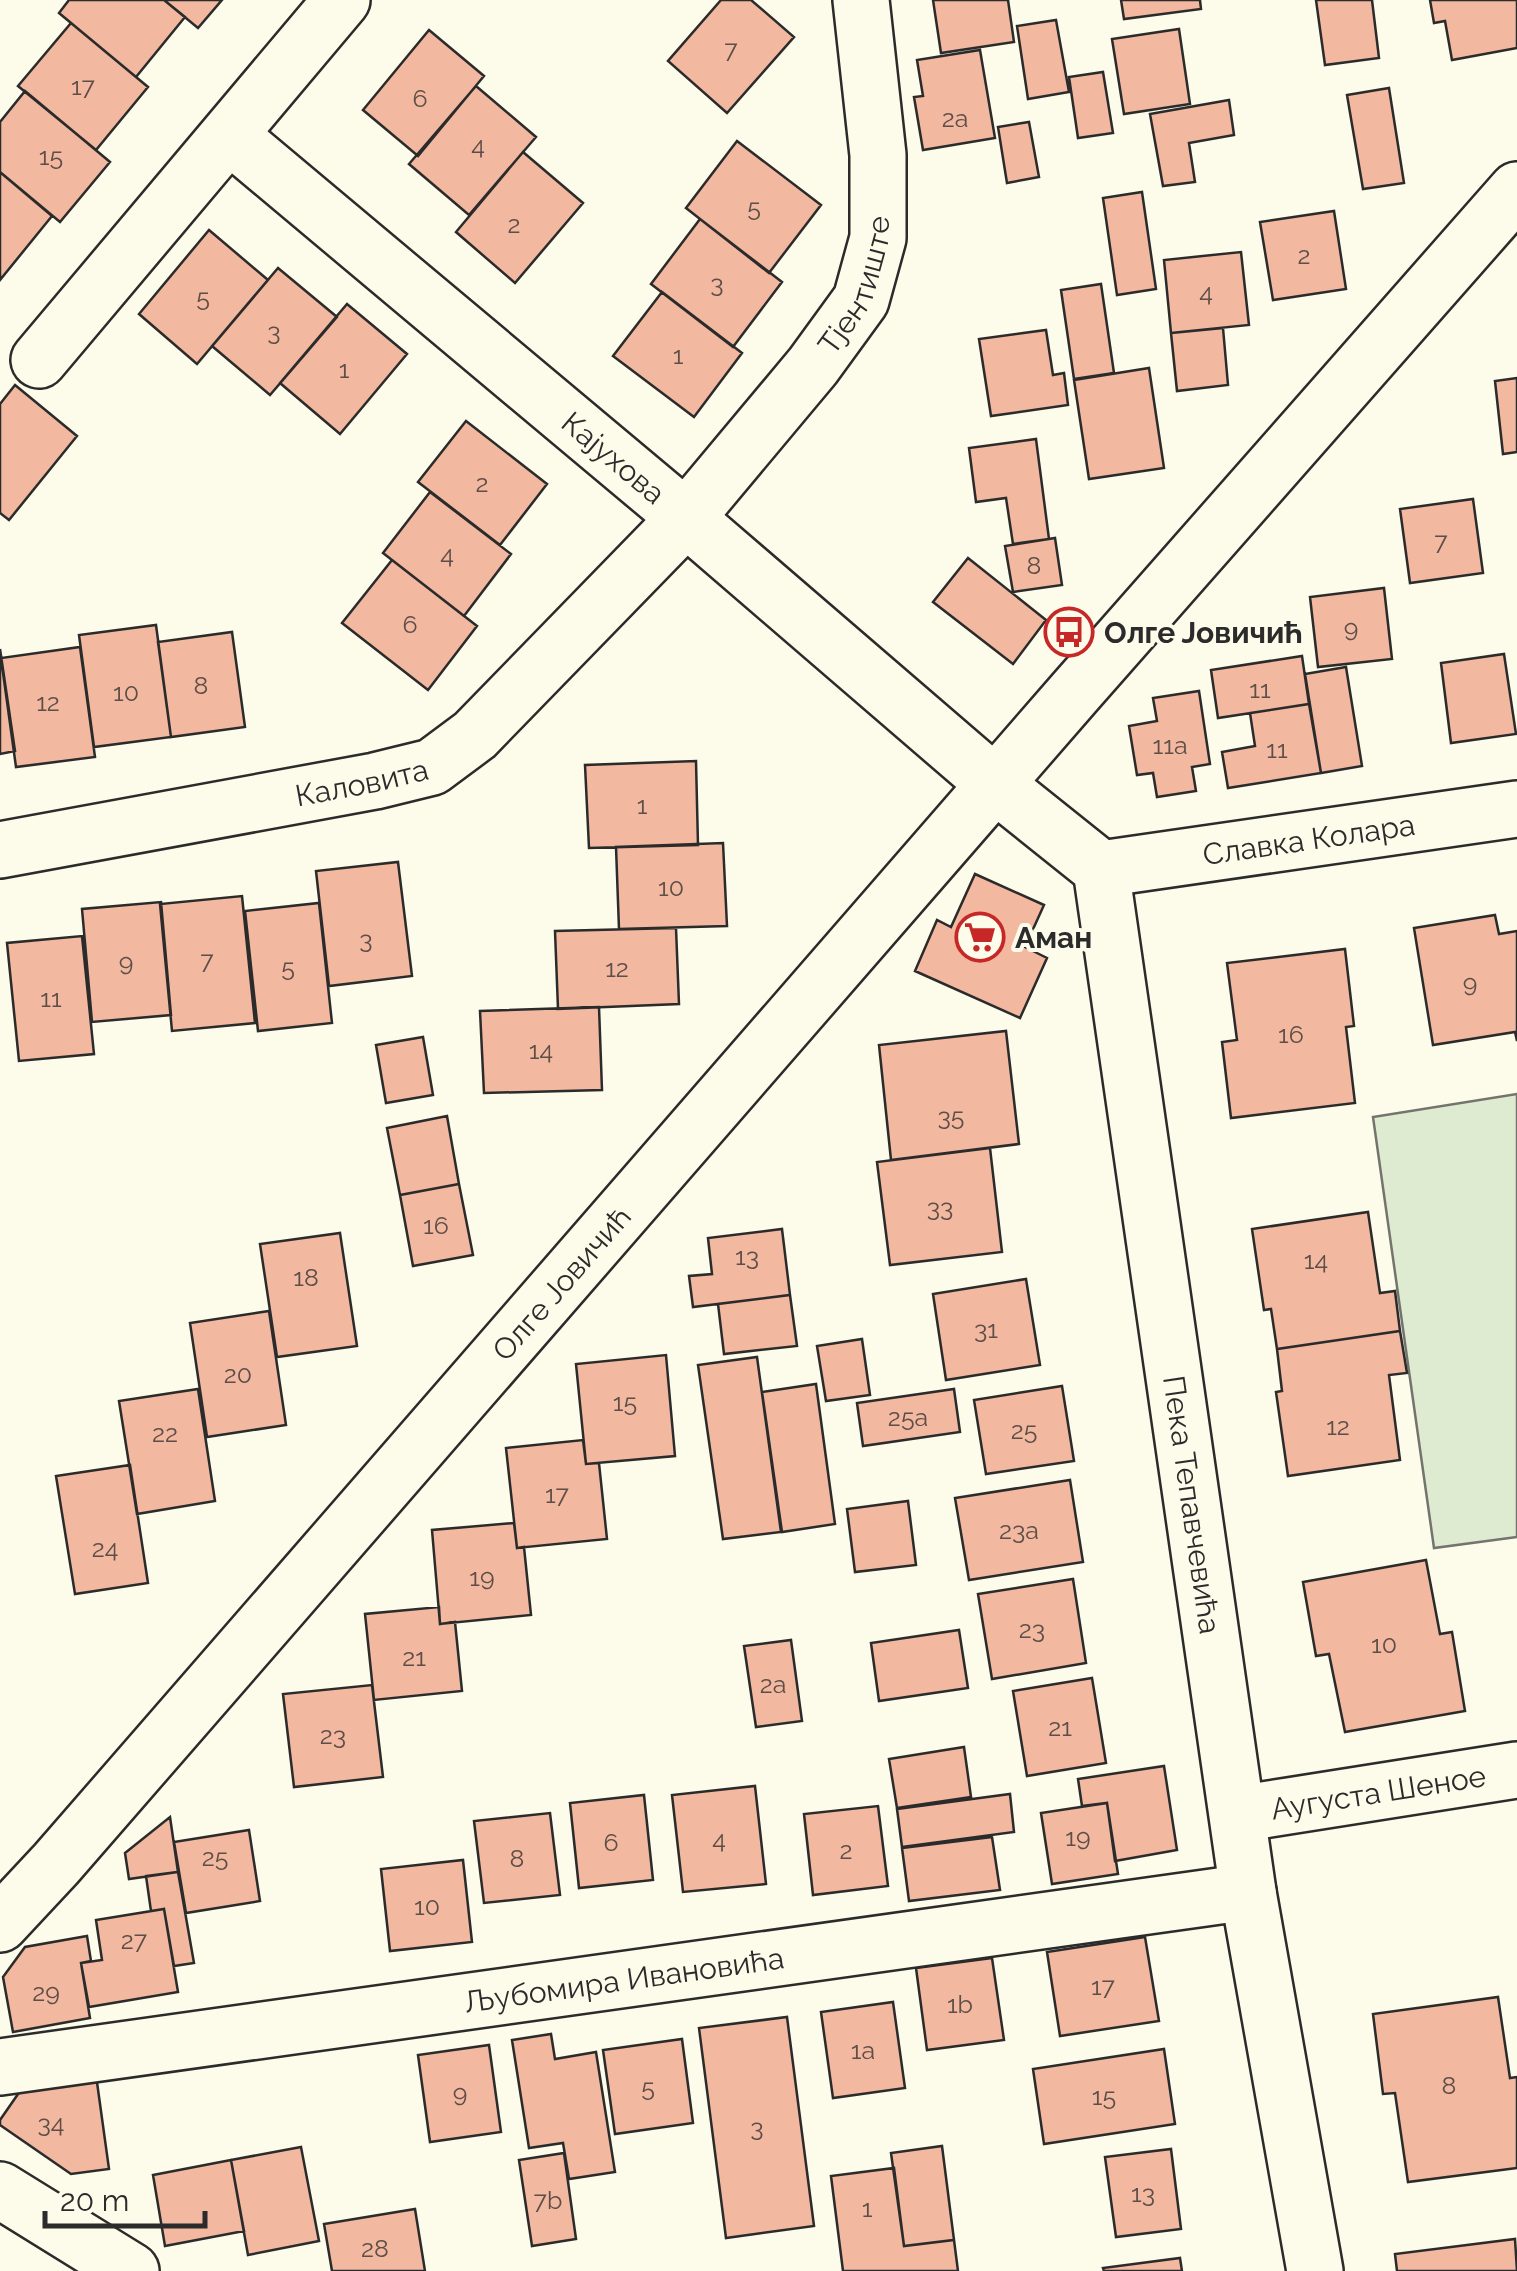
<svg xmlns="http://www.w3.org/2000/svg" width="1517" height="2271" font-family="Raleway,sans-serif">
<rect width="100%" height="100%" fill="#fdfbea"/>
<path fill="#deebd1" stroke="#74746e" stroke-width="2.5" d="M1517 1094V1537L1434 1548 1373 1117Z"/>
<path fill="#f2b8a0" stroke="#2b2b2b" stroke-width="2.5" d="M69 0H164L185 17 136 77 59 13Z
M164 0H222L198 28Z
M721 0H751L794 37 727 113 668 61Z
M933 0H1008L1014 42 941 53Z
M1121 0H1200L1201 9 1124 19Z
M1316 0H1372L1379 58 1325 65Z
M1430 0H1517V48L1452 60 1445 21 1434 23Z
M1056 20 1069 92 1028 99 1017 26Z
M71 23 148 87 96 150 18 86Z
M1179 29 1190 104 1124 114 1112 39Z
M429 30 484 76 418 156 363 110Z
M980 50 995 138 923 150 914 97 923 96 917 60Z
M1103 72 1113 133 1078 138 1069 77Z
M476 86 536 137 469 215 409 164Z
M1389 88 1404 183 1363 189 1347 95Z
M25 91 110 162 60 222 0 172V122Z
M1229 100 1234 135 1189 143 1195 182 1163 186 1150 114Z
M1029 122 1039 177 1007 183 998 127Z
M737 141 821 205 769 273 686 208Z
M523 152 583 203 515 283 456 232Z
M0 172 52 216 0 280Z
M1142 192 1156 289 1117 295 1103 198Z
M1334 211 1346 289 1273 300 1260 222Z
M700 219 782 282 733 347 651 284Z
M209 230 268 280 197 364 139 314Z
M1241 252 1249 325 1171 333 1164 260Z
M278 268 337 317 270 395 212 346Z
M1101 284 1114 373 1074 379 1061 290Z
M662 292 742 353 694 417 613 356Z
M347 304 407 354 340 434 280 383Z
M1223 328 1228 385 1177 391 1171 333Z
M1046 330 1053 375 1064 373 1068 405 991 416 979 339Z
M1149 368 1164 468 1089 479 1074 380Z
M1517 378V452L1503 454 1495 381Z
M15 385 77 436 9 520 0 513V404Z
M466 421 547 484 500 545 418 482Z
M1036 439 1049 539 1013 544 1006 498 976 502 969 448Z
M430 492 511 554 464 616 383 553Z
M1473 499 1483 573 1410 583 1400 509Z
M1055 538 1062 585 1013 592 1005 546Z
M968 558 1046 620 1013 664 933 602Z
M392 560 477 626 428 690 342 623Z
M1384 588 1392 659 1318 667 1310 597Z
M156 625 171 737 94 747 79 635Z
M232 632 245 727 171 737 158 642Z
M80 647 95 757 16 767 1 658Z
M0 649 15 751 0 754Z
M1504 654 1516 734 1451 743 1441 663Z
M1302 656 1309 704 1218 718 1211 670Z
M1346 667 1362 766 1321 773 1305 674Z
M1199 691 1210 764 1192 767 1196 791 1157 797 1153 773 1137 775 1129 726 1157 721 1153 698Z
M1309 704 1321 773 1228 788 1222 752 1255 746 1250 713Z
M696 761 698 845 589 848 585 765Z
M723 843 727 926 619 929 616 847Z
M398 862 412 976 329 986 316 871Z
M975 874 1044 905 1025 947 1047 958 1020 1018 915 971 937 920 951 927Z
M242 896 255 1023 172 1031 160 904Z
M161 902 171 1015 92 1022 82 909Z
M319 903 332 1023 258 1031 245 911Z
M1495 915 1499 934 1517 931V1041L1515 1032 1433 1045 1414 928Z
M676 928 679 1004 558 1009 555 931Z
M82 936 94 1054 19 1061 7 943Z
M1345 949 1354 1026 1346 1027 1355 1103 1231 1118 1222 1042 1237 1040 1227 963Z
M599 1007 602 1090 484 1093 480 1011Z
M1006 1031 1019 1144 891 1160 879 1045Z
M423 1037 433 1095 386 1103 376 1045Z
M447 1116 459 1184 400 1195 387 1128Z
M990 1148 1002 1252 890 1265 877 1162Z
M459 1184 473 1255 413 1266 400 1195Z
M1368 1212 1380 1293 1395 1291 1400 1331 1277 1349 1271 1309 1264 1310 1252 1229Z
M782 1229 790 1295 693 1307 689 1276 712 1274 708 1238Z
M340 1233 357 1346 277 1357 260 1244Z
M1026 1279 1040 1365 946 1380 933 1294Z
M790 1295 797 1346 724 1354 718 1304Z
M269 1311 286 1425 207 1437 190 1323Z
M1400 1331 1407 1373 1389 1375 1400 1460 1288 1476 1276 1392 1282 1391 1277 1349Z
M862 1339 870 1395 826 1401 817 1346Z
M666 1355 675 1456 586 1464 576 1364Z
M757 1357 781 1532 723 1539 698 1365Z
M816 1384 835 1524 782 1532 762 1392Z
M1062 1386 1074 1461 986 1474 974 1400Z
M198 1389 215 1501 137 1514 119 1401Z
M954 1389 960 1432 863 1446 857 1403Z
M583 1440 586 1464 599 1463 607 1539 517 1548 506 1448Z
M130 1465 148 1583 75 1594 56 1476Z
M1070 1480 1083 1562 969 1580 955 1498Z
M908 1501 916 1565 855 1572 847 1509Z
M514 1523 517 1548 524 1547 531 1615 440 1624 432 1530Z
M1426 1560 1440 1634 1452 1632 1465 1711 1345 1732 1329 1654 1316 1656 1303 1582Z
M1073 1579 1086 1663 992 1679 978 1594Z
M439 1607 440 1624 455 1622 462 1691 374 1700 365 1614Z
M959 1630 968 1688 879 1701 871 1643Z
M791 1640 802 1721 756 1727 744 1646Z
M1092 1678 1106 1763 1027 1776 1013 1691Z
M372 1685 383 1777 294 1787 283 1694Z
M964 1747 971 1797 897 1808 889 1759Z
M1164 1766 1177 1850 1115 1861 1107 1803 1082 1806 1078 1779Z
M755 1786 766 1884 683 1892 672 1795Z
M1010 1794 1014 1832 902 1847 897 1809Z
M644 1795 653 1880 579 1888 570 1803Z
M1107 1803 1118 1874 1052 1884 1041 1813Z
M878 1806 888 1886 813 1895 804 1814Z
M550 1813 560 1895 484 1903 474 1821Z
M170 1817 178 1872 129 1879 125 1853Z
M249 1830 260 1901 186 1913 174 1842Z
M992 1837 1000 1890 909 1901 902 1848Z
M463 1860 472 1942 390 1951 381 1869Z
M178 1872 194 1963 174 1966 164 1909 151 1911 146 1876Z
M164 1909 178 1992 89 2007 81 1963 102 1960 96 1920Z
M87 1936 91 1961 81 1963 90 2018 13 2032 3 1977 25 1947Z
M1145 1937 1159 2021 1060 2036 1047 1952Z
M992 1958 1004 2040 927 2050 916 1968Z
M1498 1997 1510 2078 1517 2077V2168L1408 2182 1395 2093 1383 2094 1373 2014Z
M893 2002 905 2088 833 2098 821 2012Z
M787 2017 814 2226 726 2238 699 2028Z
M551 2034 555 2059 596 2052 615 2172 569 2179 563 2143 529 2148 512 2040Z
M682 2039 693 2123 615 2134 603 2050Z
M489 2045 501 2132 430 2142 418 2055Z
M1164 2049 1175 2124 1044 2144 1033 2069Z
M96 2075 109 2169 71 2174 0 2125V2120L25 2084Z
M942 2146 954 2240 904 2246 891 2153Z
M301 2147 319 2241 248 2255 231 2160Z
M1171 2149 1181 2229 1116 2237 1105 2157Z
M564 2153 576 2239 532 2246 519 2160Z
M231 2160 244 2231 165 2246 153 2175Z
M894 2168 904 2246 954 2240 958 2271H843L831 2176Z
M415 2209 425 2271H332L324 2224Z
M1515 2239 1517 2271H1397L1395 2254Z
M1180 2258 1182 2271H1104L1103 2268Z"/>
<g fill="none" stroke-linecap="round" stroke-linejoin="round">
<g stroke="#2b2b2b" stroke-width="60">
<g id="minor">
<path id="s1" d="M229 135 686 518 996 785 1101 869 1248 1892 1315 2271"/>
<path d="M39 360 342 0"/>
<path id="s2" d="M0 850 375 781 432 767 475 735 686 518 813 366 861 300 878 238V155L861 0"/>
<path id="s3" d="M1101 869 1517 809"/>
<path id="s4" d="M1238 1814 1517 1770"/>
<path id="s5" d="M0 1924 56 1864 1076 691 1517 190"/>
<path id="s6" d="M0 2067 1248 1892"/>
<path d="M0 2190 131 2271"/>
</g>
</g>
<use href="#minor" stroke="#fdfbea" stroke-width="55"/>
</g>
<defs>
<g id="bus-ring" transform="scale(2.5)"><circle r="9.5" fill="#fdfbea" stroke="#c62828" stroke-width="1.5"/><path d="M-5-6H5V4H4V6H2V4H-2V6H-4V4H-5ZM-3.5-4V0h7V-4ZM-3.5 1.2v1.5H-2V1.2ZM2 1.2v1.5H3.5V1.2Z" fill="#c62828"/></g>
<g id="supermarket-ring" transform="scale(2.5)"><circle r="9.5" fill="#fdfbea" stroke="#c62828" stroke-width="1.5"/><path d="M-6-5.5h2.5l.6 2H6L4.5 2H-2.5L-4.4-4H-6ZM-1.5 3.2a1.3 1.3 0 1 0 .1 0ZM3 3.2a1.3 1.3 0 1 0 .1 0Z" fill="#c62828"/></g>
</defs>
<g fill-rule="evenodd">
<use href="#bus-ring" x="1069" y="632"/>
<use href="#supermarket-ring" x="980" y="937"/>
</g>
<g text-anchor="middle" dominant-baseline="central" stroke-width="8" stroke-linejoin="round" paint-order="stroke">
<g font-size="25" fill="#5d4e48">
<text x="731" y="49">7</text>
<text x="83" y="86">17</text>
<text x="420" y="98">6</text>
<text x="955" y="118">2a</text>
<text x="478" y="145">4</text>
<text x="51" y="156">15</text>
<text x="754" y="207">5</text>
<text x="514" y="224">2</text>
<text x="1304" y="255">2</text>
<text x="717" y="283">3</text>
<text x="1206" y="292">4</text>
<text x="203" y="297">5</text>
<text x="274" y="331">3</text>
<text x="678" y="355">1</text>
<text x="344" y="369">1</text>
<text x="482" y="483">2</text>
<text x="1441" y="541">7</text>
<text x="447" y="554">4</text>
<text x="1034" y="565">8</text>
<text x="410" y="624">6</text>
<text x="1351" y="628">9</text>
<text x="201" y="685">8</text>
<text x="1260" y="689">11</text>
<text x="126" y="692">10</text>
<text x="48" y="702">12</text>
<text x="1170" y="745">11a</text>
<text x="1277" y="749">11</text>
<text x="642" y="805">1</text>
<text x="671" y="887">10</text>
<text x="366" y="939">3</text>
<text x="207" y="960">7</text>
<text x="126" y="962">9</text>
<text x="288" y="967">5</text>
<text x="617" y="968">12</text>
<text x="1470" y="983">9</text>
<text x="51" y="998">11</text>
<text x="1291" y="1034">16</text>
<text x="541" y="1050">14</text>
<text x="951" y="1116">35</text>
<text x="940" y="1207">33</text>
<text x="436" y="1225">16</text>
<text x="747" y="1256">13</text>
<text x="1316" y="1260">14</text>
<text x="306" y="1277">18</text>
<text x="986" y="1329">31</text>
<text x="238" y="1374">20</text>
<text x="625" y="1402">15</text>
<text x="908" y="1417">25a</text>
<text x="1338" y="1426">12</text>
<text x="1024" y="1430">25</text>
<text x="165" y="1433">22</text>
<text x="557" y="1494">17</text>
<text x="1019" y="1530">23a</text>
<text x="105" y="1548">24</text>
<text x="482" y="1577">19</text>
<text x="1032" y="1629">23</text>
<text x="1384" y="1644">10</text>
<text x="414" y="1657">21</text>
<text x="773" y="1684">2a</text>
<text x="1060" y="1727">21</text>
<text x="333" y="1735">23</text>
<text x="1078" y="1837">19</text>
<text x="719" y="1839">4</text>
<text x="611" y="1842">6</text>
<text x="846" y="1850">2</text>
<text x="215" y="1857">25</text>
<text x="517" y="1858">8</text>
<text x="427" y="1906">10</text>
<text x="134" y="1940">27</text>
<text x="1103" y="1986">17</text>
<text x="46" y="1992">29</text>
<text x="960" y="2004">1b</text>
<text x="863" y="2050">1a</text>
<text x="1449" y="2085">8</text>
<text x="648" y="2087">5</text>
<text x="460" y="2093">9</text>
<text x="1104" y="2096">15</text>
<text x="51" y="2123">34</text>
<text x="757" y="2127">3</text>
<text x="1143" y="2193">13</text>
<text x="548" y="2200">7b</text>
<text x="867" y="2208">1</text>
<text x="375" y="2248">28</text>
</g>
<g font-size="30" fill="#2b2b2b" stroke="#fdfbea">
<text stroke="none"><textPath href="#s2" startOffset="1088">Тјентиште</textPath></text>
<text stroke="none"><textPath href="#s1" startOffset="502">Кајухова</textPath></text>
<text stroke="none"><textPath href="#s2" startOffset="368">Каловита</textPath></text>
<text stroke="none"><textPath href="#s3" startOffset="210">Славка Колара</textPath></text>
<text stroke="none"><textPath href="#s5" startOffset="852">Олге Јовичић</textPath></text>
<text stroke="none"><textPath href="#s1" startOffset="1782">Пека Тепавчевића</textPath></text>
<text stroke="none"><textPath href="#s4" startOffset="142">Аугуста Шеное</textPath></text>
<text stroke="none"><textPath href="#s6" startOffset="630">Љубомира Ивановића</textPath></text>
</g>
<g font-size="30" font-weight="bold" fill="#2b2b2b" stroke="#fdfbea" text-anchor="start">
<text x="1104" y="632">Олге Јовичић</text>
<text x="1015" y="937">Аман</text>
</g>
</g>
<path d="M45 2211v15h160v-15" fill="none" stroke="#2b2b2b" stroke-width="5"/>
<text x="60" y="2211" font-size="30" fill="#2b2b2b" stroke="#fdfbea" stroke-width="8" paint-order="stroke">20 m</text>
</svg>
